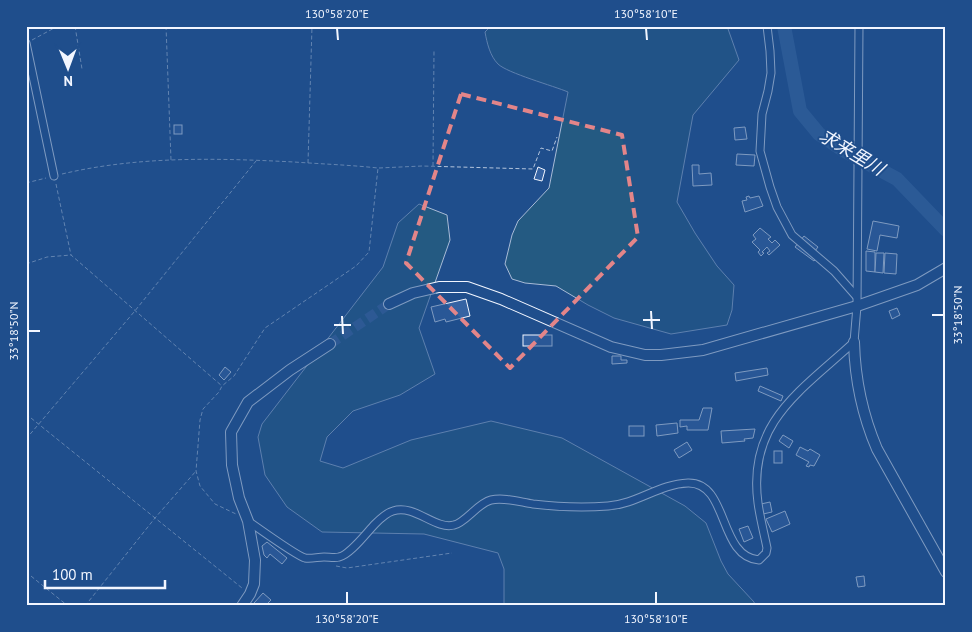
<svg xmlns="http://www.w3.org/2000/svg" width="972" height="632" viewBox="0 0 972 632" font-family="'PT Sans','Noto Sans JP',sans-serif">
<rect width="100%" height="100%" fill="#1f4e8c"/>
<g fill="#245a82" stroke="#a8bbd7">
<path d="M491,26H605V28L609,26H727L739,60L693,115L677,202L695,233L717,266L734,285L732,310L727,325L671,334L614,318L588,305L556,286L525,283L512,279L505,264L512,235L518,221L549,188L568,92C554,86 507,73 498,64C490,56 487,43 485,32Z"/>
<polygon points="419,204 447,215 450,240 419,328 435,374 400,395 353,411 327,437 320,461 343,468 411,440 491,421 562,438 685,506 706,523 721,561 728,574 754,602 755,606 501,606 504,605 504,569 498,553 424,534 322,532 287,507 265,475 258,437 262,424 383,267 398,223"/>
</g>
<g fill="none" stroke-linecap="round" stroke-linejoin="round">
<polyline stroke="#3b69a3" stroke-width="14" points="784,26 800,111 819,134 843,150 897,179 946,230"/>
</g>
<g fill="#3563a3" stroke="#f2f6ff">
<rect x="174" y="125" width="8" height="9"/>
<polygon points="745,127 747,139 735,140 734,128"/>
<polygon points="737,154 755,155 754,166 736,165"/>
<polygon points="692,165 699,165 699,174 711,173 712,185 693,186"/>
<polygon points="538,167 545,170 542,181 534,179"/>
<polygon points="749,196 750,198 759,196 763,206 745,212 742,201 747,200 746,197"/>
<polygon points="873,221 899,226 897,238 880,235 877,251 867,249"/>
<polygon points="760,228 771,237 768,239 772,243 775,240 780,245 769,255 767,253 770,251 767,247 762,252 764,253 761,256 758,252 760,250 752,242 756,239 753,235"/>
<polygon points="804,236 818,247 815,251 819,255 814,261 795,247"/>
<polygon points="866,251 875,252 875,272 866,271"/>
<polygon points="876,253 884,253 883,273 875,272"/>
<polygon points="885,253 897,254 896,274 884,273"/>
<polygon points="466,299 470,316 446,322 445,319 435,322 431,307"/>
<polygon points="897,308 900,315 892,319 889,311"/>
<rect x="523" y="335" width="29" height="11"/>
<polygon points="612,356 621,356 621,360 627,360 627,363 612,364"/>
<polygon points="225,367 231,372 224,380 219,375"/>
<polygon points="767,368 768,375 736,381 735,373"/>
<polygon points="760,386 783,396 781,401 758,391"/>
<polygon points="703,408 712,408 708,430 687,430 687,426 680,427 680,420 699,420"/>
<polygon points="677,423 678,433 657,436 656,425"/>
<rect x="629" y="426" width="15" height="10"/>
<polygon points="755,429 753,438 744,439 745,441 722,443 721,431"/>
<polygon points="783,435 793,441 789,448 779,441"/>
<polygon points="687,442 692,450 679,458 674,450"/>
<polygon points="800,447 808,451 810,449 820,455 814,466 810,465 809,467 806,466 809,462 796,455"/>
<rect x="774" y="451" width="8" height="12"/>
<polygon points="770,502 772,512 763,514 761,504"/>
<polygon points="785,511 790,524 772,532 766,519"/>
<polygon points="748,526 753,538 744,542 739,529"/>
<polygon points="267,542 287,558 282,564 270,554 267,558 264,555 262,546"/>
<polygon points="864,576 865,586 858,587 856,577"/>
<polygon points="263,593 271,600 265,606 255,606 257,604 254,603"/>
</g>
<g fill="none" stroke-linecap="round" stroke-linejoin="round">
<polyline stroke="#3f679d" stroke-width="10" stroke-dasharray="10 5" stroke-linecap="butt" points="330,344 389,304"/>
<defs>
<g id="street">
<polyline points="767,26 770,51 771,73 768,91 762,114 760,151 770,187 777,207 792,235 834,271 856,296"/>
<polyline points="26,43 54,176"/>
<path d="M248,521C258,528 297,556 305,558C311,559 318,557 324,557C329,557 335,558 339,557C350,555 367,532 375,524C380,519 386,513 393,511C415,504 435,530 454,525C465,523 478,503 491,500C504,497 520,502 533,504C558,507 583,508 608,506C637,504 659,484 688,483C729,482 718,557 759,560L766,553L767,548C764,533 760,518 758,503C747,422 801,391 854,342L857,306L859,26"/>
</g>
<g id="secondary">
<polyline points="389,304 413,293 439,287 467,287 501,299 611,347 645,355 661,355 703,350 857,306 917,285 946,268"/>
<path d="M854,342C855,380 862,414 877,449L946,572"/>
<polyline points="242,606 250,594 254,584 255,560 248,521 239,498 232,465 231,432 248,402 290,370 330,344"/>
</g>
</defs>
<use href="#street" stroke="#f2f6ff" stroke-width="9"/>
<use href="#secondary" stroke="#f2f6ff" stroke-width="12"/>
<g stroke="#b3c4dc" stroke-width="1" stroke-dasharray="4 2.5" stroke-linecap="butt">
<polyline points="75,26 82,69"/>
<polyline points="166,26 171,160"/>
<polyline points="32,40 58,26"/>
<polyline points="308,163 312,26"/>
<polyline points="433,166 434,51"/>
<polyline points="379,168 422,166 533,169 541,148 552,151 557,137"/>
<path d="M62,174C138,156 217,158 294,162C322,164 350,165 378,168L369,252L356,266L265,328L234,376L222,386L219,392L203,409L200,420L196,471L200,486L215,504L236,514"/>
<polyline points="26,183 46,178"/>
<polyline points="56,184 71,255 222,386"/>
<polyline points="26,264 47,257 71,255"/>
<polyline points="26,414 242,588"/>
<polyline points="26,439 134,312 256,161"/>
<polyline points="336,566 347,568 452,553"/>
<polyline points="26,572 68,606"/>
<polyline points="85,606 155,518 196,471"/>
</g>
<use href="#street" stroke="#1f4e8c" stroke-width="7"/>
<use href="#secondary" stroke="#1f4e8c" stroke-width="10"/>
</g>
<path d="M0 0H972V632H0ZM461,94L622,135L638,237L510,368L406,263Z" fill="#1f4e8c" fill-opacity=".55" fill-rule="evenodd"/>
<path fill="none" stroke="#e38589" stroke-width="4" stroke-dasharray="10 6" stroke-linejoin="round" d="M461,94L622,135L638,237L510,368L406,263Z"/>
<path fill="none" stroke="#f2f6ff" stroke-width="2" d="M337,28L338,40M646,28L647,40M651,311L652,329M932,315H944M342,316L343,334M643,320H660M334,325H351M28,331H40M347,592V604M656,592V604"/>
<g text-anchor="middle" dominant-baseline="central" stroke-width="4" stroke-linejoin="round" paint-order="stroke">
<g font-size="18" font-style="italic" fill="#f2f6ff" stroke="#1f4e8c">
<text transform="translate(852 152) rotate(31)">求来里川</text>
</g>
</g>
<rect width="972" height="632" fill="none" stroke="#1f4e8c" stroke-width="55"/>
<g transform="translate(68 68) rotate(179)" stroke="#1f4e8c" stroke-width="4" paint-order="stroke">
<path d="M0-4L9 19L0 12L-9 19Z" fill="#f2f6ff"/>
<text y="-8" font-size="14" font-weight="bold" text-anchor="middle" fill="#f2f6ff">N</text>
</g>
<path d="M45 580v8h120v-8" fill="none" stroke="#f2f6ff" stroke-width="2.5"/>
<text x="52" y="580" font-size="15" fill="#f2f6ff" stroke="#1f4e8c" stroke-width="4" paint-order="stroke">100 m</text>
<rect x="28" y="28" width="916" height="576" fill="none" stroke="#f2f6ff" stroke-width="2"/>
<g font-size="12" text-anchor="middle" fill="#f2f6ff">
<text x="337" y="18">130°58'20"E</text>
<text x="646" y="18">130°58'10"E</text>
<text transform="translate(958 315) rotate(-90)" y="4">33°18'50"N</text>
<text transform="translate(14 331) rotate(-90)" y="4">33°18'50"N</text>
<text x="347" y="623">130°58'20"E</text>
<text x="656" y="623">130°58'10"E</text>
</g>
</svg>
